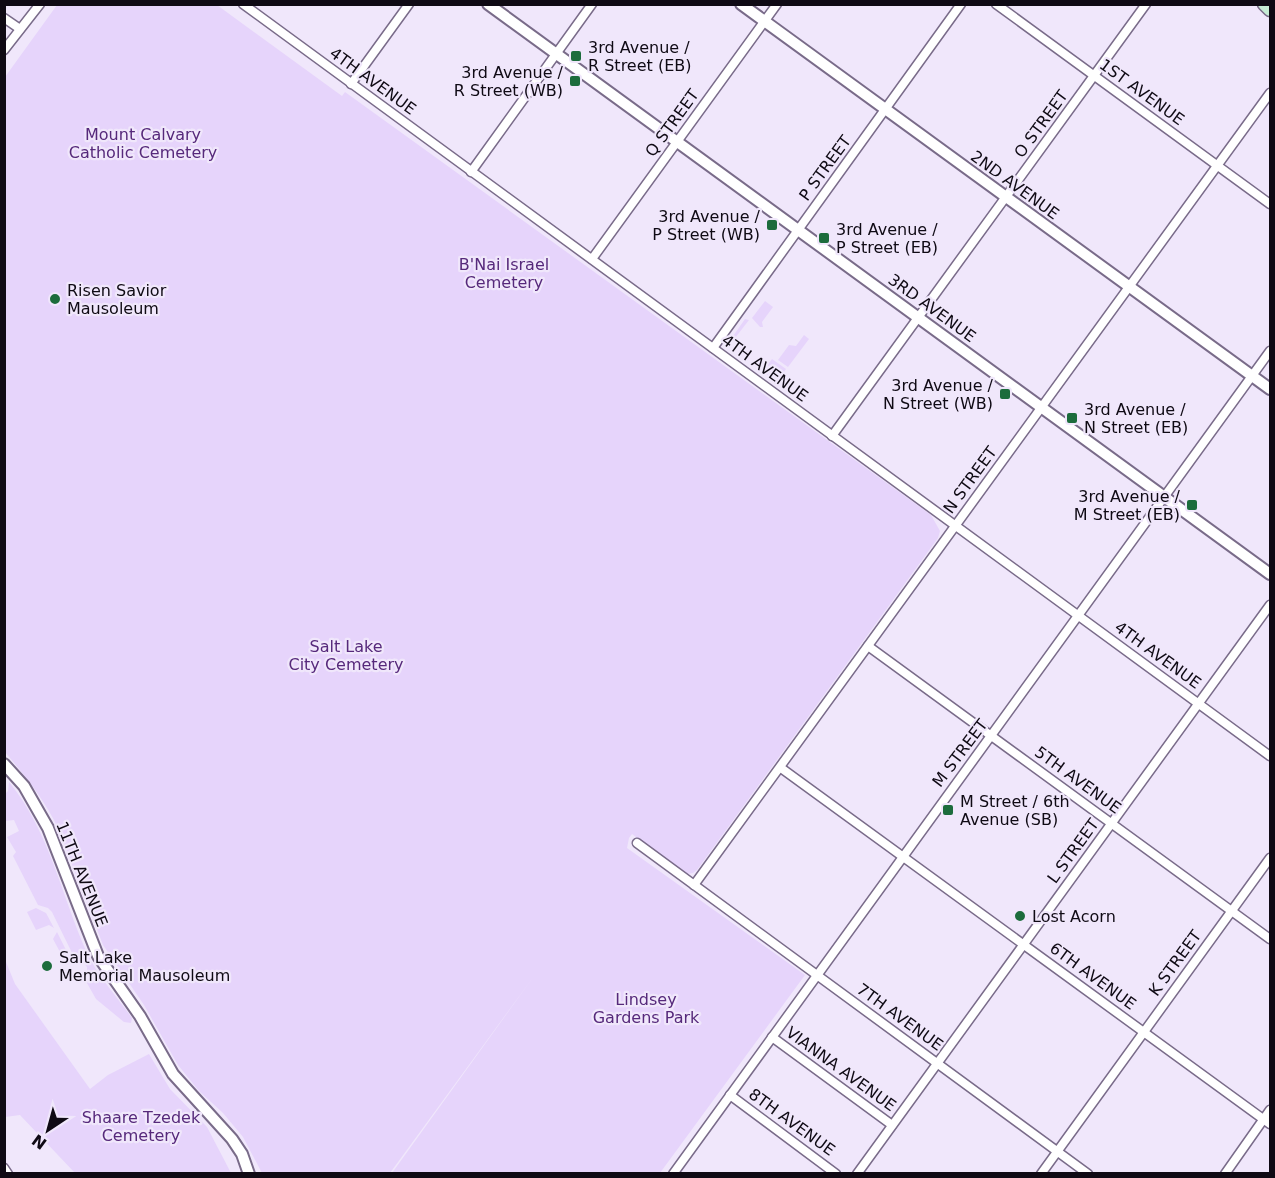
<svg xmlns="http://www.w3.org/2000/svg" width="1275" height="1178" viewBox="0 0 1275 1178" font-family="'DejaVu Sans',sans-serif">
<rect width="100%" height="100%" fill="#f0e7fb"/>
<g fill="#e6d4fb">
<path d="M57,5H217L342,96L345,92L931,515L940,531L938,538L697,870L693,873L687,874L632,834L629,838L627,848L805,975L660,1173H392L534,976L390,1173H262L243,1137L223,1113L199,1091L178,1065L144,1005L103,945L58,828C44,799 25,776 5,752V77Z"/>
<polygon points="765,301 773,307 762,322 763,327 760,327 752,318"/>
<polygon points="745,319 749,320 728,347 723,342 726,339 731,339"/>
<polygon points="804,335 809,339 788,367 778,360 789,345 796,346"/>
<polygon points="772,359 786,369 777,382 762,372"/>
<path d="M9,782C50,832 61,895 87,953C98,976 117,997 132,1018L131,1023L124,1022L96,999L83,976L87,972V967L81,960L75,959L52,912L48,908L38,905L13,856L16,852L7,837L19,831L14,820L5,821V794L8,791Z"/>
<polygon points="36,908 46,913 54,928 49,925 36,930 27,912"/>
<polygon points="57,932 72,962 67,965 53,939"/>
<polygon points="4,957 15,984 90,1089 108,1075 149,1054 170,1089 207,1127 231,1173 75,1173 20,1115 5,1117"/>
</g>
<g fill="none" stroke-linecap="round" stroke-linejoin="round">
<defs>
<g id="minor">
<polyline points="243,4 1270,756"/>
<polyline points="996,4 1270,204"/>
<polyline points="4,18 20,29"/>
<polyline points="4,50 40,4"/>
<polyline points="351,84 409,4"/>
<polyline points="471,172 592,4"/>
<polyline points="592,259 777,4"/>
<polyline points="713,348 961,4"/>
<polyline points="832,436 1146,4"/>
<polyline points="868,646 1270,939"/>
<polyline points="781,768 1270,1124"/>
<polyline points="637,843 1088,1174"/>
<polyline points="694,885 1270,93"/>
<polyline points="772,1037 892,1125"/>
<polyline points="730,1095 836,1174"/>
<polyline points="4,1168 8,1174"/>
<polyline points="673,1174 1270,351"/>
<polyline points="857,1174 1270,605"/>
<polyline points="1041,1174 1270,858"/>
<polyline points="1225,1174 1270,1110"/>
</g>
<g id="tertiary">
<polyline points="488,4 1270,574"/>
<polyline points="741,4 1270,389"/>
<polyline points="4,764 24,786 48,828 98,956 140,1016 173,1074 232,1139 242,1154 249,1174"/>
</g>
<polyline id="secondary" points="1264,4 1270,10"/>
</defs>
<use href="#minor" stroke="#796b89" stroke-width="11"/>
<use href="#tertiary" stroke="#796b89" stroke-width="14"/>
<use href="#secondary" stroke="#796b89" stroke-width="15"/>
<use href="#minor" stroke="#fff" stroke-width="8"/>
<use href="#tertiary" stroke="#fff" stroke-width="10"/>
<use href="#secondary" stroke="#c6ecd5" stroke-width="12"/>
</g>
<g fill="#1c6c3c" stroke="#f0e7fb" stroke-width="2">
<rect x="570" y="50" width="12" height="12" rx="3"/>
<rect x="569" y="75" width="12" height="12" rx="3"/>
<rect x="766" y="219" width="12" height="12" rx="3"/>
<rect x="818" y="232" width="12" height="12" rx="3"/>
<circle cx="55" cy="299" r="6"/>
<rect x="999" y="388" width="12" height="12" rx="3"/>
<rect x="1066" y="412" width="12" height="12" rx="3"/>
<rect x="1186" y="499" width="12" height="12" rx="3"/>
<rect x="942" y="804" width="12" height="12" rx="3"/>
<circle cx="1020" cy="916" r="6"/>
<circle cx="47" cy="966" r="6"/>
</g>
<g text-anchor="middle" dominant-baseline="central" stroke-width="4.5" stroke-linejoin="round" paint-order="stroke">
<g font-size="16" fill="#0f0a14" stroke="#f0e7fb" text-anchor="start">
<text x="588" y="47">3rd Avenue /<tspan x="588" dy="18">R Street (EB)</tspan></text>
<text x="563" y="72" text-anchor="end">3rd Avenue /<tspan x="563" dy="18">R Street (WB)</tspan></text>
<text x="760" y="216" text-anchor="end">3rd Avenue /<tspan x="760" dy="18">P Street (WB)</tspan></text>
<text x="836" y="229">3rd Avenue /<tspan x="836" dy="18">P Street (EB)</tspan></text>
<text x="67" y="290">Risen Savior<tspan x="67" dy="18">Mausoleum</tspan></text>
<text x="993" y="385" text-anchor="end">3rd Avenue /<tspan x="993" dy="18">N Street (WB)</tspan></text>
<text x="1084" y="409">3rd Avenue /<tspan x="1084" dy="18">N Street (EB)</tspan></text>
<text x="1180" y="496" text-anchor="end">3rd Avenue /<tspan x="1180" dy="18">M Street (EB)</tspan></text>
<text x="960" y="801">M Street / 6th<tspan x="960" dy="18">Avenue (SB)</tspan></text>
<text x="1032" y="916">Lost Acorn</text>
<text x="59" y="957">Salt Lake<tspan x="59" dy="18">Memorial Mausoleum</tspan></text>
</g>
<g font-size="16" fill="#0f0a14" stroke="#f0e7fb">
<text transform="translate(373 81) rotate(36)">4TH AVENUE</text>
<text transform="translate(1142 92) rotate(36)">1ST AVENUE</text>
<text transform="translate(672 123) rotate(-54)">Q STREET</text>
<text transform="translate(1041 124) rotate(-54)">O STREET</text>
<text transform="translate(825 168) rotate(-54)">P STREET</text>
<text transform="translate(1015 185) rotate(36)">2ND AVENUE</text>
<text transform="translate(932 308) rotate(36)">3RD AVENUE</text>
<text transform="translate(765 368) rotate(36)">4TH AVENUE</text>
<text transform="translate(970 480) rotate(-54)">N STREET</text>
<text transform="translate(1158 655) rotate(36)">4TH AVENUE</text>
<text transform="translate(960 753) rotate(-53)">M STREET</text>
<text transform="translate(1078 780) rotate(36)">5TH AVENUE</text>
<text transform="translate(1073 851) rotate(-54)">L STREET</text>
<text transform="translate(82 874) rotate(68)">11TH AVENUE</text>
<text transform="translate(1175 963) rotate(-54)">K STREET</text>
<text transform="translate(1093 976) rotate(36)">6TH AVENUE</text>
<text transform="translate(900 1017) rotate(36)">7TH AVENUE</text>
<text transform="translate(841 1069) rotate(36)">VIANNA AVENUE</text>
<text transform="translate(792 1122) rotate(36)">8TH AVENUE</text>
</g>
<g font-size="16" fill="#56297b" stroke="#f0e7fb">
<text x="143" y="134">Mount Calvary<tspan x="143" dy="18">Catholic Cemetery</tspan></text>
<text x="504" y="264">B'Nai Israel<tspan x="504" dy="18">Cemetery</tspan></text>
<text x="346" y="646">Salt Lake<tspan x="346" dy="18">City Cemetery</tspan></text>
<text x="646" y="999">Lindsey<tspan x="646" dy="18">Gardens Park</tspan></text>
<text x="141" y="1117">Shaare Tzedek<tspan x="141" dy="18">Cemetery</tspan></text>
</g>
</g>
<rect width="1275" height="1178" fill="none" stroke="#0f0a14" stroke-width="12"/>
<g transform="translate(48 1130) rotate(216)" stroke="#f0e7fb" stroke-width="4.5" paint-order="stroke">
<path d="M0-4.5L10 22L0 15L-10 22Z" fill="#0f0a14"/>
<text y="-9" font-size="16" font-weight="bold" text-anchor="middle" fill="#0f0a14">N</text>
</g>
</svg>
